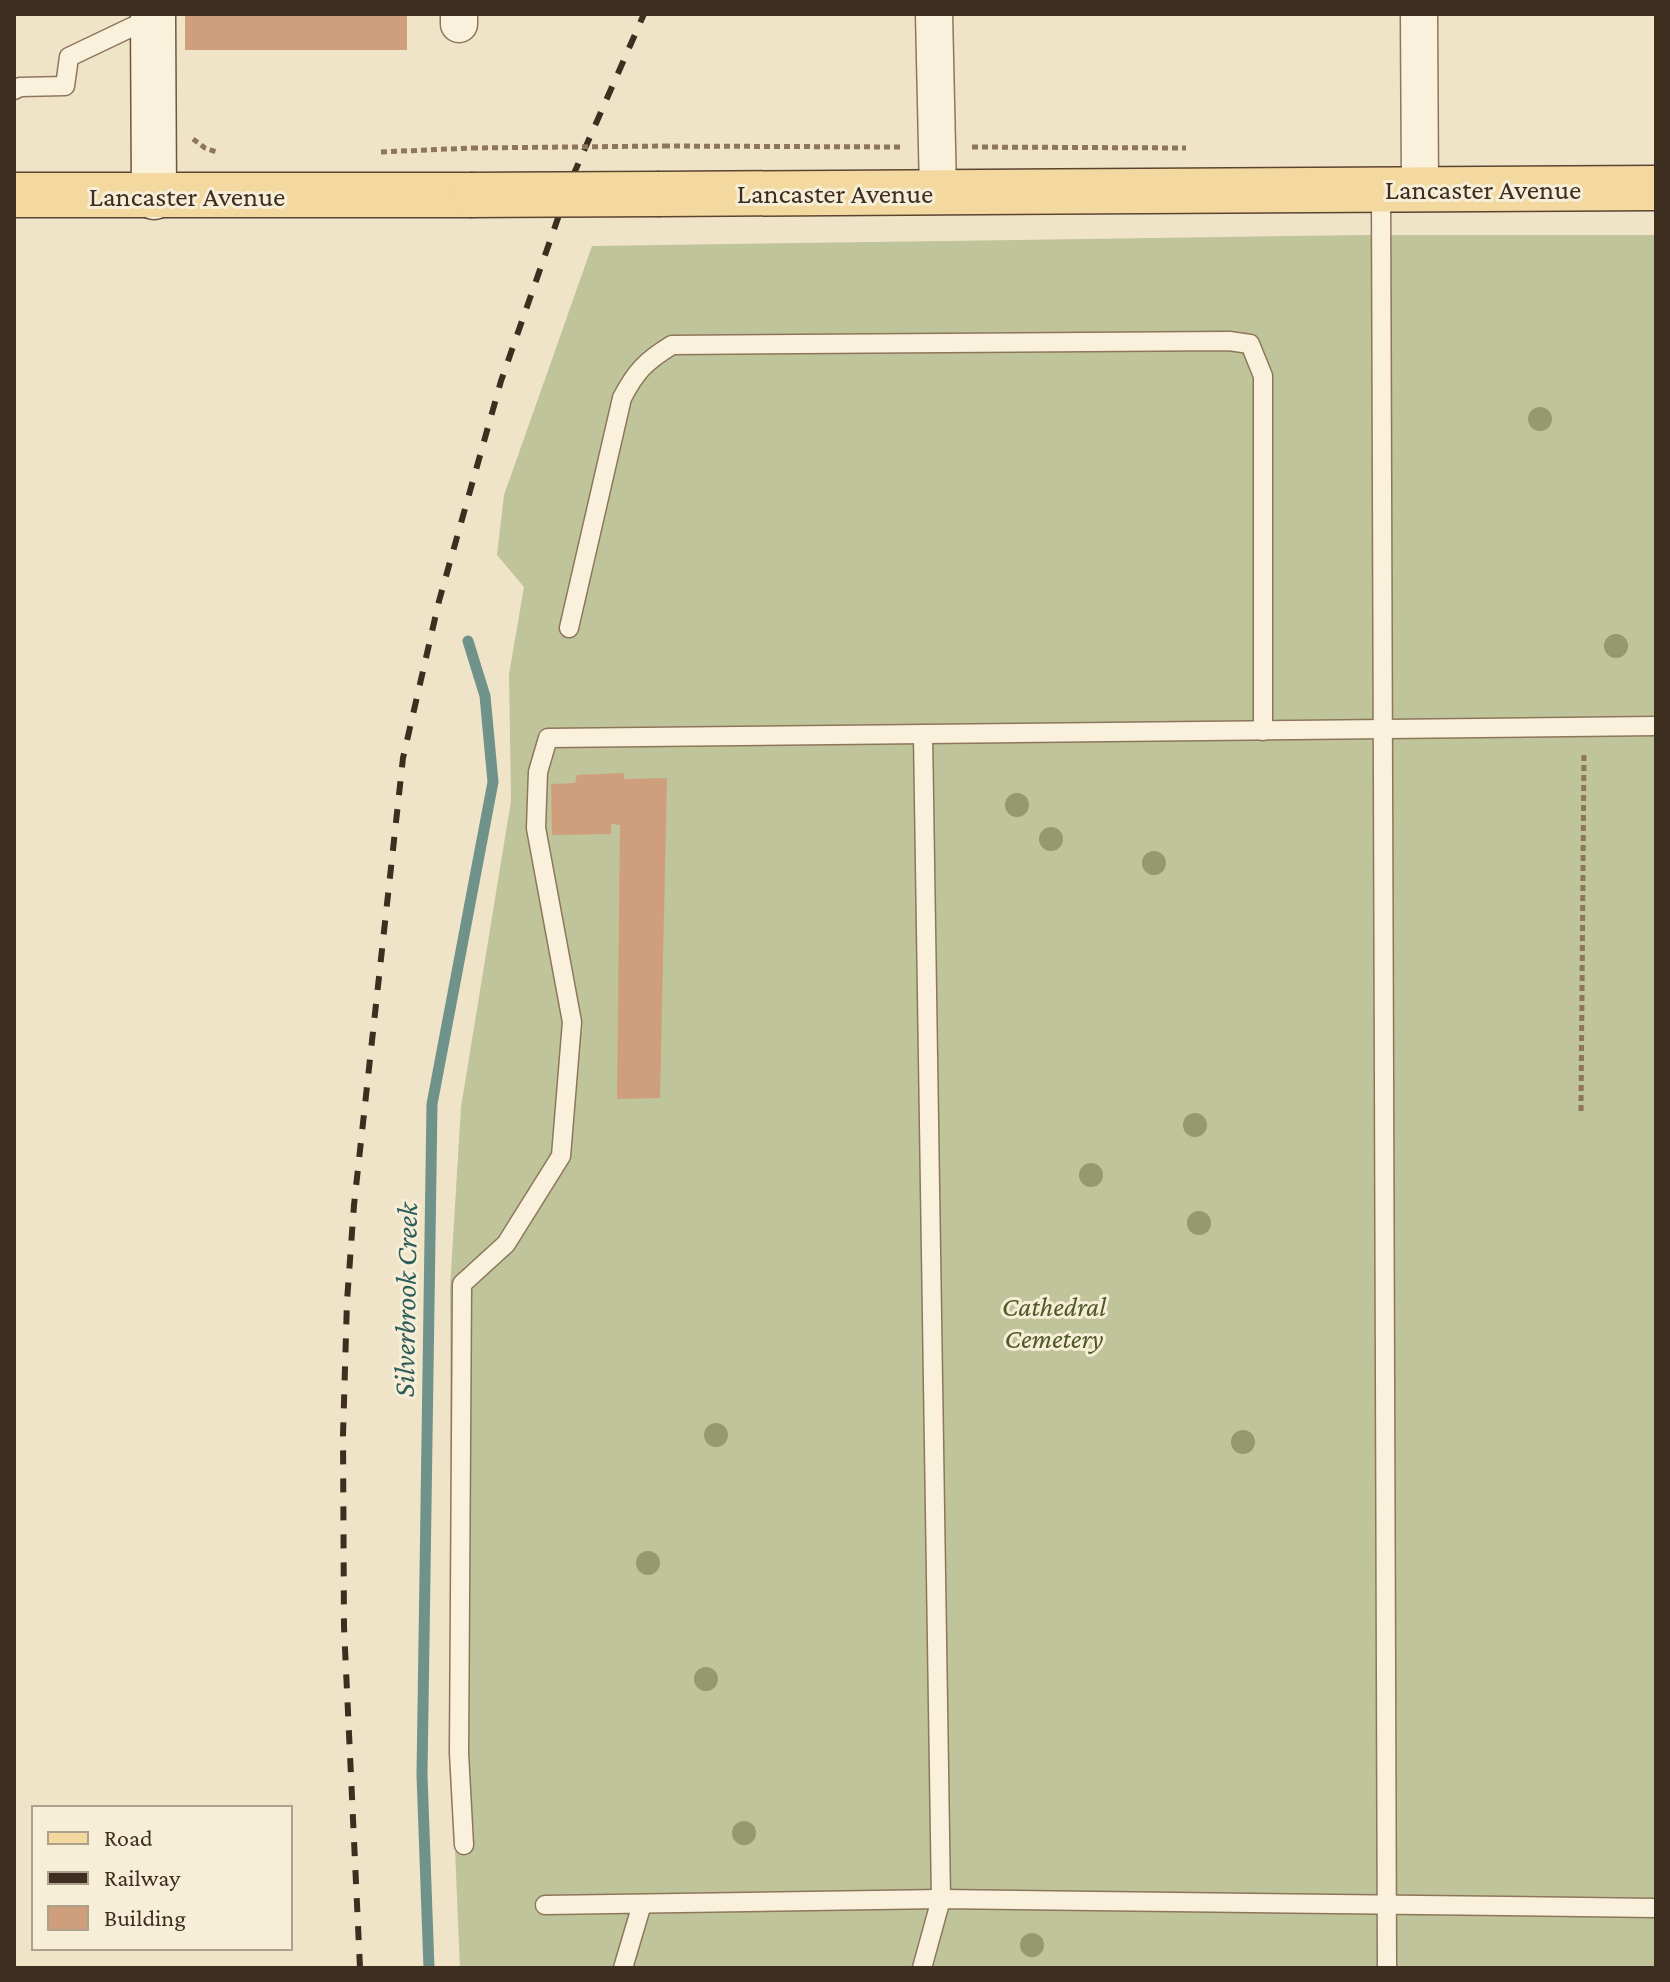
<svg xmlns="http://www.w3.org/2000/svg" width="1670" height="1982" viewBox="0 0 1670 1982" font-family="'Crimson Pro',serif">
<rect width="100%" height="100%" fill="#f0e4c8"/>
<polygon fill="#bfc49a" points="1365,235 1656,235 1656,1968 460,1968 452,1778 450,1288 461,1107 511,801 509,674 524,587 497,555 504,495 592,246"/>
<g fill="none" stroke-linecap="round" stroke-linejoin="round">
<polyline stroke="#6f938a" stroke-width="11" points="429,1968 422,1775 432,1104 493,782 485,696 468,641"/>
</g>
<g fill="#cf9f7d">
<rect x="185" y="14" width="222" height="36"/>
<polygon points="624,773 624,779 667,778 660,1098 617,1099 620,825 611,824 611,834 552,835 551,784 575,783 577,775"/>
</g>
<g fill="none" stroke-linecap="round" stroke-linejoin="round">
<defs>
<g id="lane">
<polyline points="14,90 20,87 65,86 69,57 153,17"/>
<polyline points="1381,189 1387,1968"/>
<path d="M569,628L622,398C636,371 646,361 672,345L1229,341L1250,344L1263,376V731"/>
<polyline points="464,1845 459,1753 462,1284 506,1244 561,1156 572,1022 536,828 538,772 548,738 1656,726"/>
<polyline points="545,1905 941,1899 1656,1908"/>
<polyline points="623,1968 642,1904"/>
<polyline points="922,1968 941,1899 923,734"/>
</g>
<g id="street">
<polyline points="459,14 459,24"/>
<polyline points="934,14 938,192"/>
<polyline points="1419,14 1420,189"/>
</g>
<polyline id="secondary" points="153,14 154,197"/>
<g id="primary">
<polyline points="660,194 1656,188"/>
<polyline points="14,195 470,195"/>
</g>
</defs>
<use href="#lane" stroke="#8d765c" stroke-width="21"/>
<use href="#street" stroke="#8d765c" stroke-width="39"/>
<use href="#secondary" stroke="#6f573f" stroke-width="47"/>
<use href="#primary" stroke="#5b4430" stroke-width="47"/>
<g stroke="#8d765c" stroke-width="5" stroke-dasharray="6 4" stroke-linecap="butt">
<polyline points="193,139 205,148 219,153"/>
<polyline points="664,146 902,147"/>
<polyline points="972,147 1186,148"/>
<polyline points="381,152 472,148"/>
<polyline points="1581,1111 1584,752"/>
</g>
<use href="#lane" stroke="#faf1dc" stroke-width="18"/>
<use href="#street" stroke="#faf1dc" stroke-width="36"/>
<use href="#secondary" stroke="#faf1dc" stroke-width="44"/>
<use href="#primary" stroke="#f3d9a0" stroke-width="44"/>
<polyline stroke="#3d2e20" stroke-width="6" stroke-dasharray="14 14" stroke-linecap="butt" points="360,1968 344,1627 343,1435 347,1301 354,1205 403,758 439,601 501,381 572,178 644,14"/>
<defs>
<polyline id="primary-bridge" points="470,195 660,194"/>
</defs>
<use href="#primary-bridge" stroke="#5b4430" stroke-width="47" stroke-linecap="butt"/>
<polyline stroke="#8d765c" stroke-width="5" stroke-dasharray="6 4" stroke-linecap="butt" points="472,148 664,146"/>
<use href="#primary-bridge" stroke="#f3d9a0" stroke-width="44"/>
</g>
<g fill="#96986f">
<circle cx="1540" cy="419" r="12"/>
<circle cx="1616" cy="646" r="12"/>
<circle cx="1017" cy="805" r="12"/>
<circle cx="1051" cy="839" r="12"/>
<circle cx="1154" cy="863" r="12"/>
<circle cx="1195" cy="1125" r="12"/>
<circle cx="1091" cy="1175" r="12"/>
<circle cx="1199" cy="1223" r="12"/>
<circle cx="716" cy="1435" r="12"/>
<circle cx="1243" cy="1442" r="12"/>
<circle cx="648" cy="1563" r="12"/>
<circle cx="706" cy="1679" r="12"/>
<circle cx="744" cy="1833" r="12"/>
<circle cx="1032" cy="1945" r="12"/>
</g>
<g text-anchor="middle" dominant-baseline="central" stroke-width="6" stroke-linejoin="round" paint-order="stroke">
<g font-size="28" fill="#3d2e20" stroke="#f7eed8">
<text x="1483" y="189">Lancaster Avenue</text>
<text x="835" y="193">Lancaster Avenue</text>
<text x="187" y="196">Lancaster Avenue</text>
</g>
<g font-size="28" font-style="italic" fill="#4d5a26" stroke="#f7eed8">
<text x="1054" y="1306">Cathedral<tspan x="1054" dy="32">Cemetery</tspan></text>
</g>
<g font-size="30" font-style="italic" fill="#2f5d5a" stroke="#f7eed8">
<text transform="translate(405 1300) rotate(-89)">Silverbrook Creek</text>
</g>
</g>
<rect width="1670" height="1982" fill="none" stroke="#3d2e20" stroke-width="32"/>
<rect x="32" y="1806" width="260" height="144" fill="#f7eed8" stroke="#ada18e" stroke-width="2"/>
<rect x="48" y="1832" width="40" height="12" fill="#f3d9a0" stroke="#ada18e" stroke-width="2"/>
<text x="104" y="1846" font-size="24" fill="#3d2e20">Road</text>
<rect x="48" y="1872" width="40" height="12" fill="#3d2e20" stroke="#ada18e" stroke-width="2"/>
<text x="104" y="1886" font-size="24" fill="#3d2e20">Railway</text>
<rect x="48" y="1906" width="40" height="24" fill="#cf9f7d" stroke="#ada18e" stroke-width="2"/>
<text x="104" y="1926" font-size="24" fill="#3d2e20">Building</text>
</svg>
